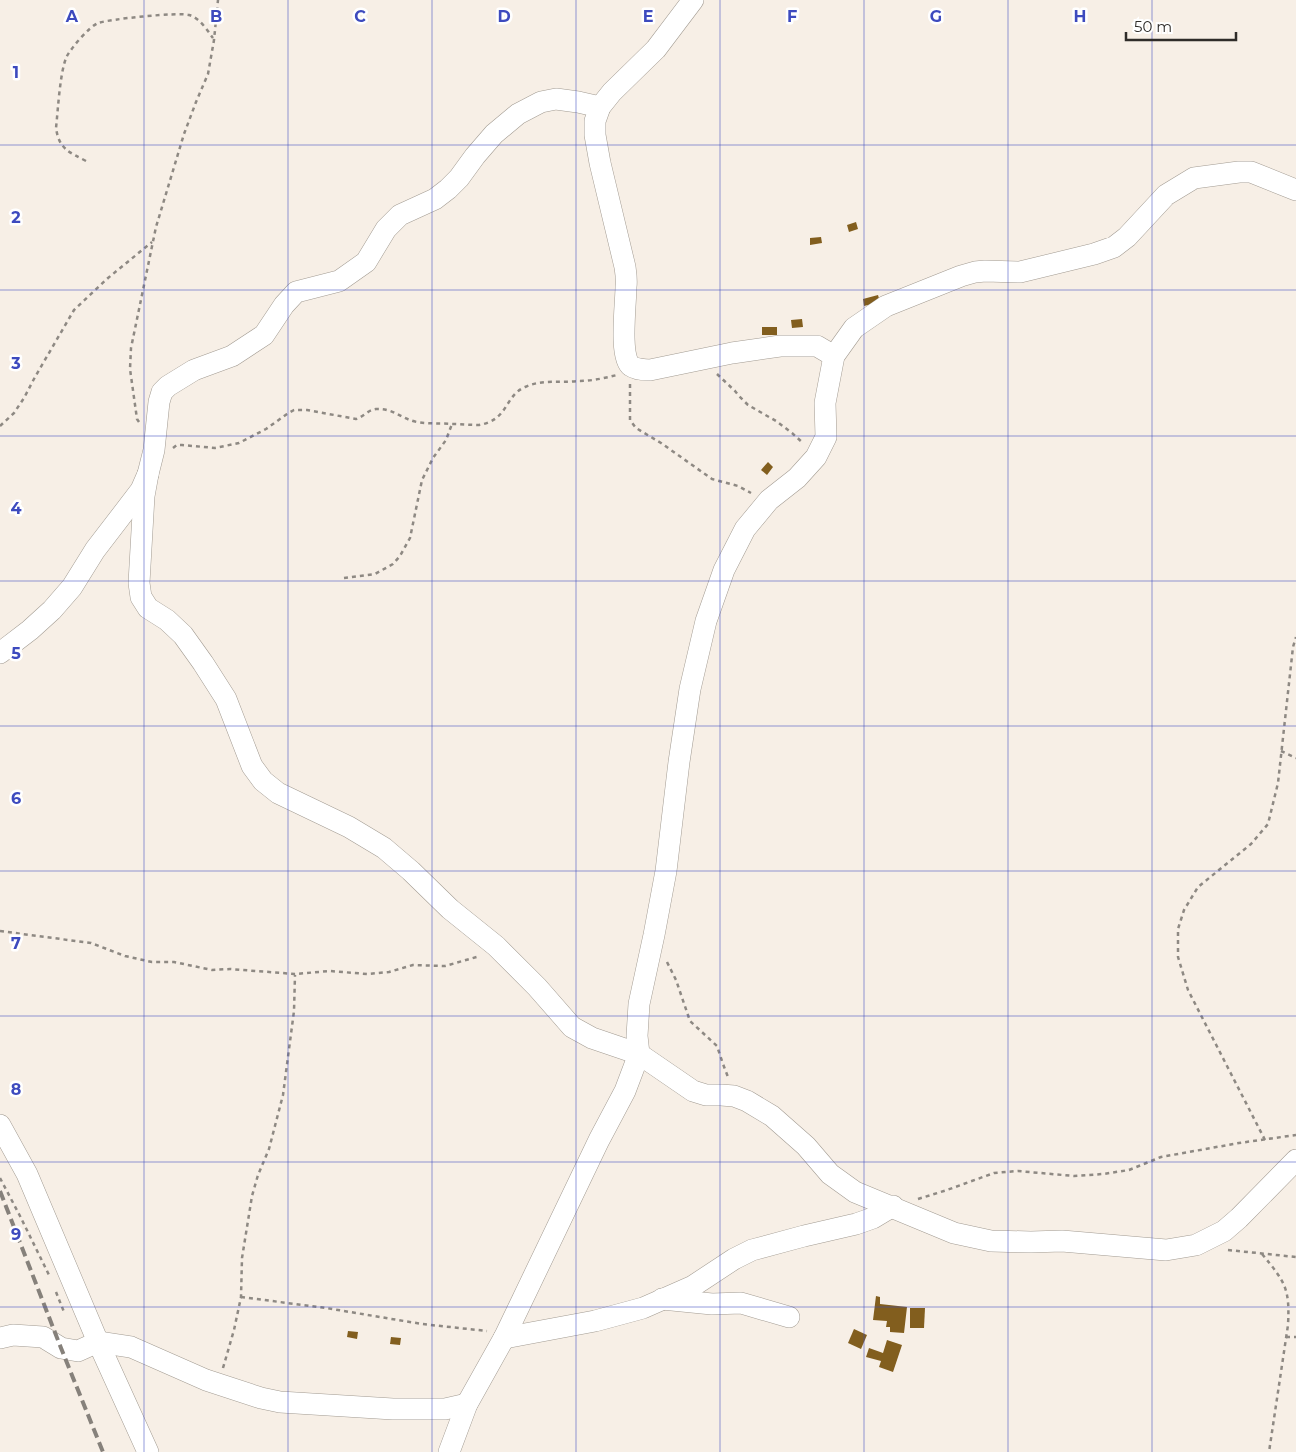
<svg xmlns="http://www.w3.org/2000/svg" width="1296" height="1452" viewBox="0 0 1296 1452" font-family="Montserrat,sans-serif">
<rect width="100%" height="100%" fill="#f7efe6"/>
<g fill="#825e1e">
<polygon points="856,222 858,229 849,232 847,225"/>
<polygon points="821,237 822,243 810,245 810,238"/>
<polygon points="878,295 880,302 864,306 863,299"/>
<polygon points="802,319 803,327 792,328 791,320"/>
<rect x="762" y="327" width="15" height="8"/>
<polygon points="768,462 773,467 767,475 761,470"/>
<polygon points="876,1296 880,1297 880,1304 907,1307 904,1333 890,1332 890,1327 886,1327 887,1321 873,1320"/>
<polygon points="910,1308 925,1308 924,1328 910,1328"/>
<polygon points="854,1329 867,1335 861,1349 848,1343"/>
<polygon points="348,1331 358,1332 357,1339 347,1337"/>
<polygon points="391,1337 401,1338 400,1345 390,1344"/>
<polygon points="887,1340 902,1345 893,1372 879,1367 881,1361 866,1357 869,1348 883,1353"/>
</g>
<g fill="none" stroke-linecap="round" stroke-linejoin="round">
<defs>
<g id="minor">
<path d="M693,0L656,49L612,92L600,107L595,121V135L600,163L625,267C626,274 627,280 626,287C626,302 619,358 631,366C635,369 645,370 650,370L732,353L780,346H817L834,356"/>
<polyline points="148,474 144,496 139,583 141,597 148,608 167,620 183,635 203,663 226,699 252,766 263,781 278,793 349,827 384,848 411,871 450,909 496,946 537,987 572,1027 592,1038 639,1054 693,1091 706,1095 721,1095 734,1096 747,1101 772,1116 806,1146 830,1174 855,1192 954,1233 991,1241 1031,1242 1062,1241 1166,1250 1196,1245 1224,1231 1239,1218 1296,1160"/>
<polyline points="0,653 30,630 52,610 72,587 95,550 141,490 148,474 154,450 159,402 162,392 168,386 194,370 232,356 264,335 284,305 296,292 339,281 366,262 386,229 400,215 435,199 448,189 459,178 475,156 494,134 518,114 541,102 556,99 578,102 600,107"/>
<polyline points="0,1125 27,1174 98,1342 148,1452"/>
<polyline points="662,1299 712,1304 741,1303 789,1317"/>
<polyline points="0,1338 13,1335 43,1337 61,1348 78,1351 98,1342 131,1347 206,1380 261,1398 280,1402 393,1409 445,1409 467,1404"/>
<polyline points="504,1338 595,1321 643,1308 693,1286 734,1259 752,1250 804,1236 856,1224 873,1218 893,1206"/>
<polyline points="449,1452 467,1404 504,1338 599,1140 625,1091 639,1054 637,1036 639,1004 654,935 666,871 679,762 690,689 706,621 724,570 745,529 769,500 797,478 816,457 826,437 825,403 834,356 854,328 886,306 961,276 975,272 985,271 1020,272 1094,254 1114,247 1127,237 1166,195 1194,178 1239,172 1251,172 1296,190"/>
</g>
</defs>
<use href="#minor" stroke="#a29b92" stroke-width="22"/>
<g stroke="#8e8983" stroke-width="2.5" stroke-dasharray="4 4" stroke-linecap="butt">
<path d="M86,161C69,152 59,149 56,128C58,110 60,70 67,56C72,47 89,27 98,23C110,19 178,12 189,15C200,18 207,30 213,38"/>
<polyline points="717,374 735,391 739,396 748,405 776,421 792,433 803,443"/>
<polyline points="630,384 630,420 636,428 661,443 712,479 738,486 751,493"/>
<polyline points="139,422 137,419 130,369 131,348 156,227 184,134 196,102 208,74 214,40 218,0"/>
<polyline points="0,426 14,413 24,398 35,377 74,310 108,278 152,242"/>
<path d="M173,448L177,445H182L215,448L239,443L266,429L287,414L294,410H307L356,419C363,417 368,410 376,409C394,408 401,419 417,422C428,424 440,423 452,424C461,424 470,425 479,425C509,420 504,396 525,387C542,379 561,383 579,381C592,381 605,378 617,375"/>
<polyline points="344,578 375,574 393,564 400,556 410,538 422,480 433,458 446,440 452,424"/>
<polyline points="1281,751 1296,758"/>
<polyline points="0,931 91,943 125,956 152,962 174,962 212,970 230,969 295,974 330,971 367,974 389,972 413,965 445,966 480,956"/>
<polyline points="667,962 676,980 690,1021 717,1046 723,1064 728,1077"/>
<polyline points="1265,1140 1188,990 1178,957 1178,929 1184,910 1198,887 1251,844 1268,824 1278,783 1293,647 1296,637"/>
<polyline points="0,1178 20,1216 49,1275"/>
<polyline points="918,1199 947,1190 994,1173 1018,1171 1074,1176 1103,1174 1129,1170 1161,1157 1239,1143 1296,1135"/>
<polyline points="1228,1250 1296,1257"/>
<path d="M1262,1254C1285,1282 1290,1288 1288,1325L1269,1452"/>
<polyline points="56,1292 64,1312"/>
<polyline points="241,1297 326,1308 422,1324 487,1331"/>
<polyline points="1286,1337 1296,1337"/>
<polyline points="223,1368 234,1330 241,1297 242,1258 252,1196 258,1175 269,1149 283,1095 294,1011 295,975"/>
</g>
<use href="#minor" stroke="#fff" stroke-width="21"/>
<polyline stroke="#86817b" stroke-width="4" stroke-dasharray="10 5" stroke-linecap="butt" points="0,1191 61,1348 103,1452"/>
</g>
<path fill="none" stroke="#3d4abe" stroke-width="1" stroke-opacity="0.55" d="M144,0V1452M288,0V1452M432,0V1452M576,0V1452M720,0V1452M864,0V1452M1008,0V1452M1152,0V1452M0,145H1296M0,290H1296M0,436H1296M0,581H1296M0,726H1296M0,871H1296M0,1016H1296M0,1162H1296M0,1307H1296"/>
<g font-size="16" text-anchor="middle" font-weight="bold" fill="#3d4abe" stroke="#fff" stroke-width="5" stroke-linejoin="round" paint-order="stroke">
<text x="72" y="22">A</text>
<text x="216" y="22">B</text>
<text x="360" y="22">C</text>
<text x="504" y="22">D</text>
<text x="648" y="22">E</text>
<text x="792" y="22">F</text>
<text x="936" y="22">G</text>
<text x="1080" y="22">H</text>
<text x="16" y="78">1</text>
<text x="16" y="223">2</text>
<text x="16" y="369">3</text>
<text x="16" y="514">4</text>
<text x="16" y="659">5</text>
<text x="16" y="804">6</text>
<text x="16" y="949">7</text>
<text x="16" y="1095">8</text>
<text x="16" y="1240">9</text>
</g>
<path d="M1126 32v8h110v-8" fill="none" stroke="#2f2c29" stroke-width="2.5"/>
<text x="1134" y="32" font-size="15" fill="#2f2c29" stroke="#ffffff" stroke-width="4" paint-order="stroke">50 m</text>
</svg>
